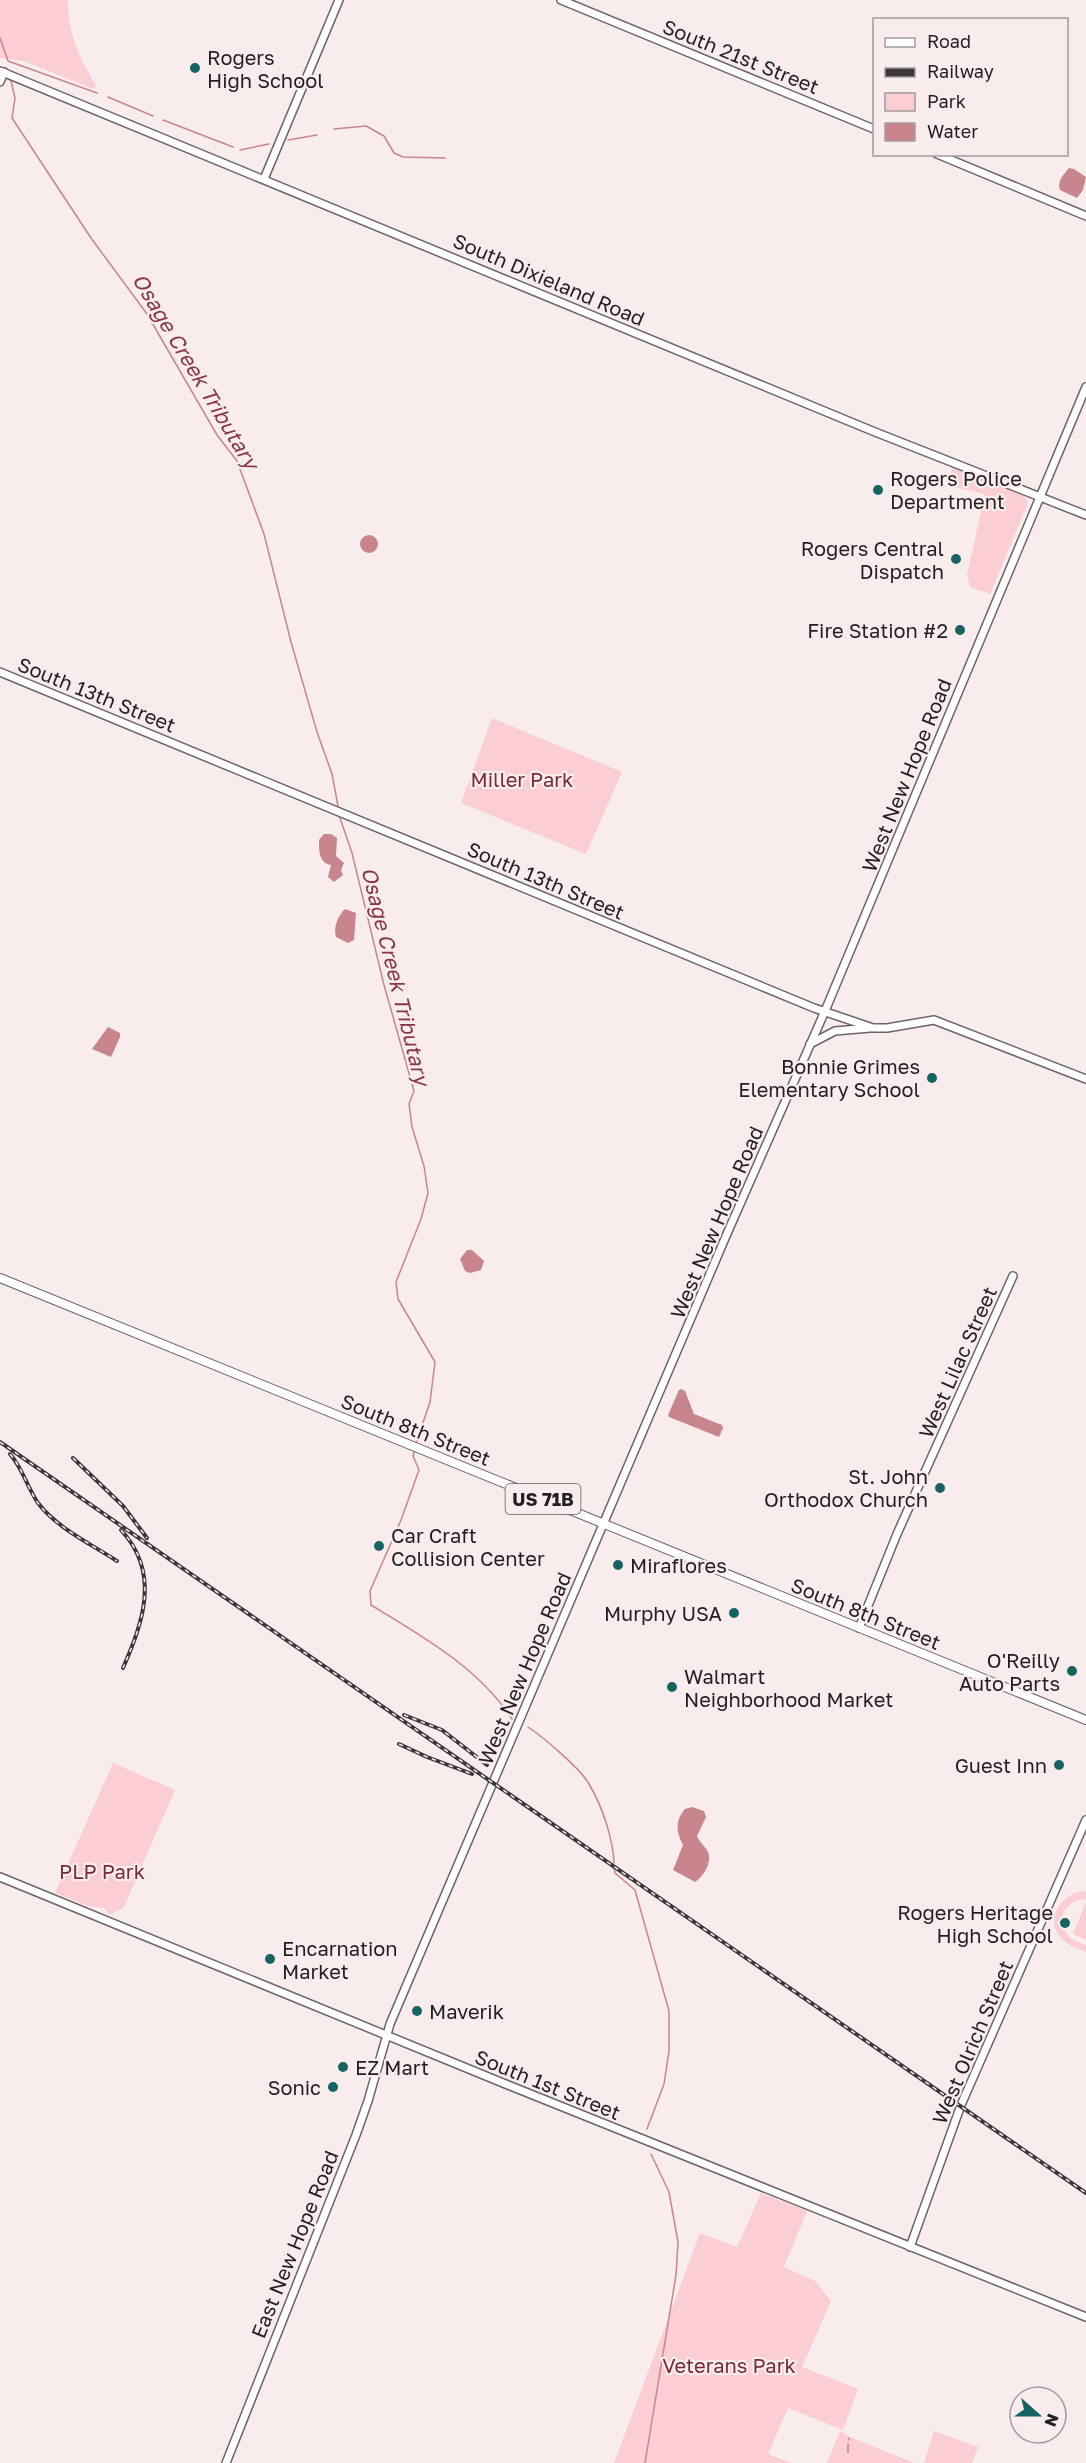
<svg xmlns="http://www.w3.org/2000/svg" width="1086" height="2463" viewBox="0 0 1086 2463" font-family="'Golos Text',sans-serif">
<rect width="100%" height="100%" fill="#f8eced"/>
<g fill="#faced2">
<path d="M0,0H68C68,35 79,56 96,86L93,89L24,61L0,58Z"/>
<polygon points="957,468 1024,496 1028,503 990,594 970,587 967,575 985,494 946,485 952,469"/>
<polygon points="492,718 622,772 586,854 461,803"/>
<polygon points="113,1763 175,1790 124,1907 110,1915 104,1908 88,1906 55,1893"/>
<path d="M1082,1891L1086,1892V1899C1067,1899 1052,1921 1069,1936C1073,1941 1080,1943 1086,1945V1952C1077,1948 1067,1945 1061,1938C1044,1918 1062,1895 1082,1891Z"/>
<polygon points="1086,1902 1086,1940 1073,1934"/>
<polygon points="761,2193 807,2211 784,2267 815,2281 831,2301 802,2367 858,2389 843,2430 788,2408 768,2454 791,2463 614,2463 700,2233 737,2247"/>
<polygon points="840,2431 848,2436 914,2463 827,2463"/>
<polygon points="934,2431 978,2447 972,2463 924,2463"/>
</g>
<g fill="#c8858d">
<path d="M1069,168L1074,169L1086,177L1083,190L1077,198L1060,190C1057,181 1063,175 1069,168Z"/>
<circle cx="369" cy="544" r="9"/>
<path d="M324,834H331L337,838L336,856L344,863L341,870L343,875L334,882L328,877L331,865C319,863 319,851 319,840Z"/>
<path d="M345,909L356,913L354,940L348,943L336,937C333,928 338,915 345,909Z"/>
<polygon points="108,1027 120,1033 120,1037 111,1057 92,1049"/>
<polygon points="467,1250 472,1250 484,1261 481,1270 470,1273 465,1271 460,1259"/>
<polygon points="681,1389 685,1391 694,1414 722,1425 723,1428 719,1437 669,1417 668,1415 679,1390"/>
<path d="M692,1807L704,1811L706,1817L697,1836C699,1842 705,1846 708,1852C712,1863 704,1876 695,1882L673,1870L683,1845C676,1831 675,1821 685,1809Z"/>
</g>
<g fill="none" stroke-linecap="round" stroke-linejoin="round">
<g stroke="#c8858d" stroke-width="1.5">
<polyline points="0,38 8,61 97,93"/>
<polyline points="11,81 15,98 12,118 91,238 147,314 217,435 237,461 264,534 291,642 317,732 332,774 338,806"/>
<polyline points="108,97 153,116"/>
<polyline points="163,120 233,147"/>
<polyline points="334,129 366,126 384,136 394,153 403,157 445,158"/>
<polyline points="288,140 317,135"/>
<polyline points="240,150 269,144"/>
<polyline points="340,818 352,853 384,985 414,1091 409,1104 412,1127 424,1166 428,1193 421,1219 396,1282 398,1299 435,1362 430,1402 416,1443"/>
<path d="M415,1449L413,1456L419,1470L401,1520L370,1591L371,1605C422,1636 479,1668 512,1719"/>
<path d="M528,1727C543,1737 581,1769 589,1784C602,1806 613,1838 614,1863"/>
<polyline points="614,1868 615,1873 635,1890 669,2011 669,2051 664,2084 647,2129"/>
<polyline points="849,2440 849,2438"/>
<polyline points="848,2453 848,2444"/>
<polyline points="645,2463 676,2275 678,2242 669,2192 651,2154"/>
</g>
<defs>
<g id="secondary">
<polyline points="561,0 874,129"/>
<polyline points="0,71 875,432 1086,515"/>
<polyline points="0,82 4,72"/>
<polyline points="937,154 1086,216"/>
<polyline points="264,179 339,0"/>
<polyline points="0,672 814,1008 873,1028 887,1028 934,1020 1086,1079"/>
<polyline points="810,1044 835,1031 870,1028"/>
<polyline points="859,1628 897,1534 1013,1276"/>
<polyline points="0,1877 508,2085 1086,2317"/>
<polyline points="910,2247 961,2105 1086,1820"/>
<polyline points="226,2463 356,2135 368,2101 390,2024 726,1236 825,1011 1086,387"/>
</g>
<polyline id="primary" points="0,1278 1086,1720"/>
</defs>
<use href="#secondary" stroke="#6e6465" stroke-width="10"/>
<use href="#primary" stroke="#6e6465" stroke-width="10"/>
<use href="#secondary" stroke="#fff" stroke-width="7"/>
<use href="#primary" stroke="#fff" stroke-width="8"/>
<defs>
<g id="rail">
<polyline points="0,1442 1086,2193"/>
<path d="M10,1454C23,1469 27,1487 38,1503C57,1528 91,1544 117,1561"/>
<polyline points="73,1458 123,1506 147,1538"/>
<path d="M121,1530C161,1573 143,1622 123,1668"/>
<polyline points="404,1715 442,1730 487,1765"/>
<polyline points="399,1744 427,1757 472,1774"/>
</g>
</defs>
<use href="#rail" stroke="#3b3637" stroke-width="4"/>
<use href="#rail" stroke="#f8eced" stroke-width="1.5" stroke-dasharray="4.5" stroke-linecap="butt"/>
</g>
<g fill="#166462" stroke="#f8eced" stroke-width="2">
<circle cx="195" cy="68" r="6"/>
<circle cx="878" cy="490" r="6"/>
<circle cx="956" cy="559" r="6"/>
<circle cx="960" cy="630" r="6"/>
<circle cx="932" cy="1078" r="6"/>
<circle cx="940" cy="1488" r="6"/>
<circle cx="379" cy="1546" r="6"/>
<circle cx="618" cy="1565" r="6"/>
<circle cx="734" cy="1613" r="6"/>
<circle cx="1072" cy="1671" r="6"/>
<circle cx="672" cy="1687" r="6"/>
<circle cx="1059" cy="1765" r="6"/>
<circle cx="1065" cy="1923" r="6"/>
<circle cx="270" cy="1959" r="6"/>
<circle cx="417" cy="2011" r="6"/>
<circle cx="343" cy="2067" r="6"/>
<circle cx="333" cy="2087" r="6"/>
</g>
<g text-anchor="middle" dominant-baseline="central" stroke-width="4.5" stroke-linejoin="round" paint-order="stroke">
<rect fill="#f8eced" stroke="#635c5e" stroke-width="1.5" x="505.5" y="1484" width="75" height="30" rx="4.5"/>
<g font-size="18" font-weight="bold" fill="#231f20">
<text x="543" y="1499">US 71B</text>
</g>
<g font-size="20" fill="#231f20" stroke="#f8eced">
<text transform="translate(741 56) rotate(22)">South 21st Street</text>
<text transform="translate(549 279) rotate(23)">South Dixieland Road</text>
<text transform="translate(97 694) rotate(22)">South 13th Street</text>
<text transform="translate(906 775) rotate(-68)">West New Hope Road</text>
<text transform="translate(546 880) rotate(23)">South 13th Street</text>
<text transform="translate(716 1222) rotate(-67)">West New Hope Road</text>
<text transform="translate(957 1362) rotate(-66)">West Lilac Street</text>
<text transform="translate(416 1429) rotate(22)">South 8th Street</text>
<text transform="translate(866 1613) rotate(22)">South 8th Street</text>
<text transform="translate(524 1668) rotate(-67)">West New Hope Road</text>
<text transform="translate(972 2042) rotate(-67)">West Olrich Street</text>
<text transform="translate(548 2084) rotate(22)">South 1st Street</text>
<text transform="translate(294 2244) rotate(-68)">East New Hope Road</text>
</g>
<g font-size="20" fill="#231f20" stroke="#f8eced" text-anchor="end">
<text x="207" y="57" text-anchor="start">Rogers<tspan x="207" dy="23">High School</tspan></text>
<text x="890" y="478" text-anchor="start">Rogers Police<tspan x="890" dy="23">Department</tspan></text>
<text x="944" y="548">Rogers Central<tspan x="944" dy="23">Dispatch</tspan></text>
<text x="948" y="630">Fire Station #2</text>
<text x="920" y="1066">Bonnie Grimes<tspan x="920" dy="23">Elementary School</tspan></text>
<text x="928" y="1476">St. John<tspan x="928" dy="23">Orthodox Church</tspan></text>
<text x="391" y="1535" text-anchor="start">Car Craft<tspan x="391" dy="23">Collision Center</tspan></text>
<text x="630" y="1565" text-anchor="start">Miraflores</text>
<text x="722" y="1613">Murphy USA</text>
<text x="1060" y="1660">O'Reilly<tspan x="1060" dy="23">Auto Parts</tspan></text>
<text x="684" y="1676" text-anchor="start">Walmart<tspan x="684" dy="23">Neighborhood Market</tspan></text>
<text x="1047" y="1765">Guest Inn</text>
<text x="1053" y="1912">Rogers Heritage<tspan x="1053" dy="23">High School</tspan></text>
<text x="282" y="1948" text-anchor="start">Encarnation<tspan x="282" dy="23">Market</tspan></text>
<text x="429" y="2011" text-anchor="start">Maverik</text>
<text x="355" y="2067" text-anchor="start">EZ Mart</text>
<text x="321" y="2087">Sonic</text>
</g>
<g font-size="20" fill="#7a2939" stroke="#f8eced">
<text x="522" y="779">Miller Park</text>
<text x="102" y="1871">PLP Park</text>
<text x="729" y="2365">Veterans Park</text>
</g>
<g font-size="21" font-style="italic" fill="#893645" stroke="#f8eced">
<text transform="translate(196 371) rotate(59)">Osage Creek Tributary</text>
<text transform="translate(396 976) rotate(76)">Osage Creek Tributary</text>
</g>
</g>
<rect x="873" y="18" width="195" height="138" fill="#f8eced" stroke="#a39a9b" stroke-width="1.5"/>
<rect x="885" y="38" width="30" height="9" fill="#ffffff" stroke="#a39a9b" stroke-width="1.5"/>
<text x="927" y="48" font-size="18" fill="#231f20">Road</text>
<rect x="885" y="68" width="30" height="9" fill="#3b3637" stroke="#a39a9b" stroke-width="1.5"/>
<text x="927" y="78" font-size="18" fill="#231f20">Railway</text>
<rect x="885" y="93" width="30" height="18" fill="#faced2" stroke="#a39a9b" stroke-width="1.5"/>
<text x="927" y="108" font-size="18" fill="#231f20">Park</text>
<rect x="885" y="123" width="30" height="18" fill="#c8858d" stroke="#a39a9b" stroke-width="1.5"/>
<text x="927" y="138" font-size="18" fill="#231f20">Water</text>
<g transform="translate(1038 2415) rotate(111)"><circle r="28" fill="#f8eced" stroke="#a39a9b" stroke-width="1.5"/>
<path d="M0-4.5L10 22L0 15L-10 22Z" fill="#166462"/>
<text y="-9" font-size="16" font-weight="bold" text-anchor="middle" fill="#231f20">N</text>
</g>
</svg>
